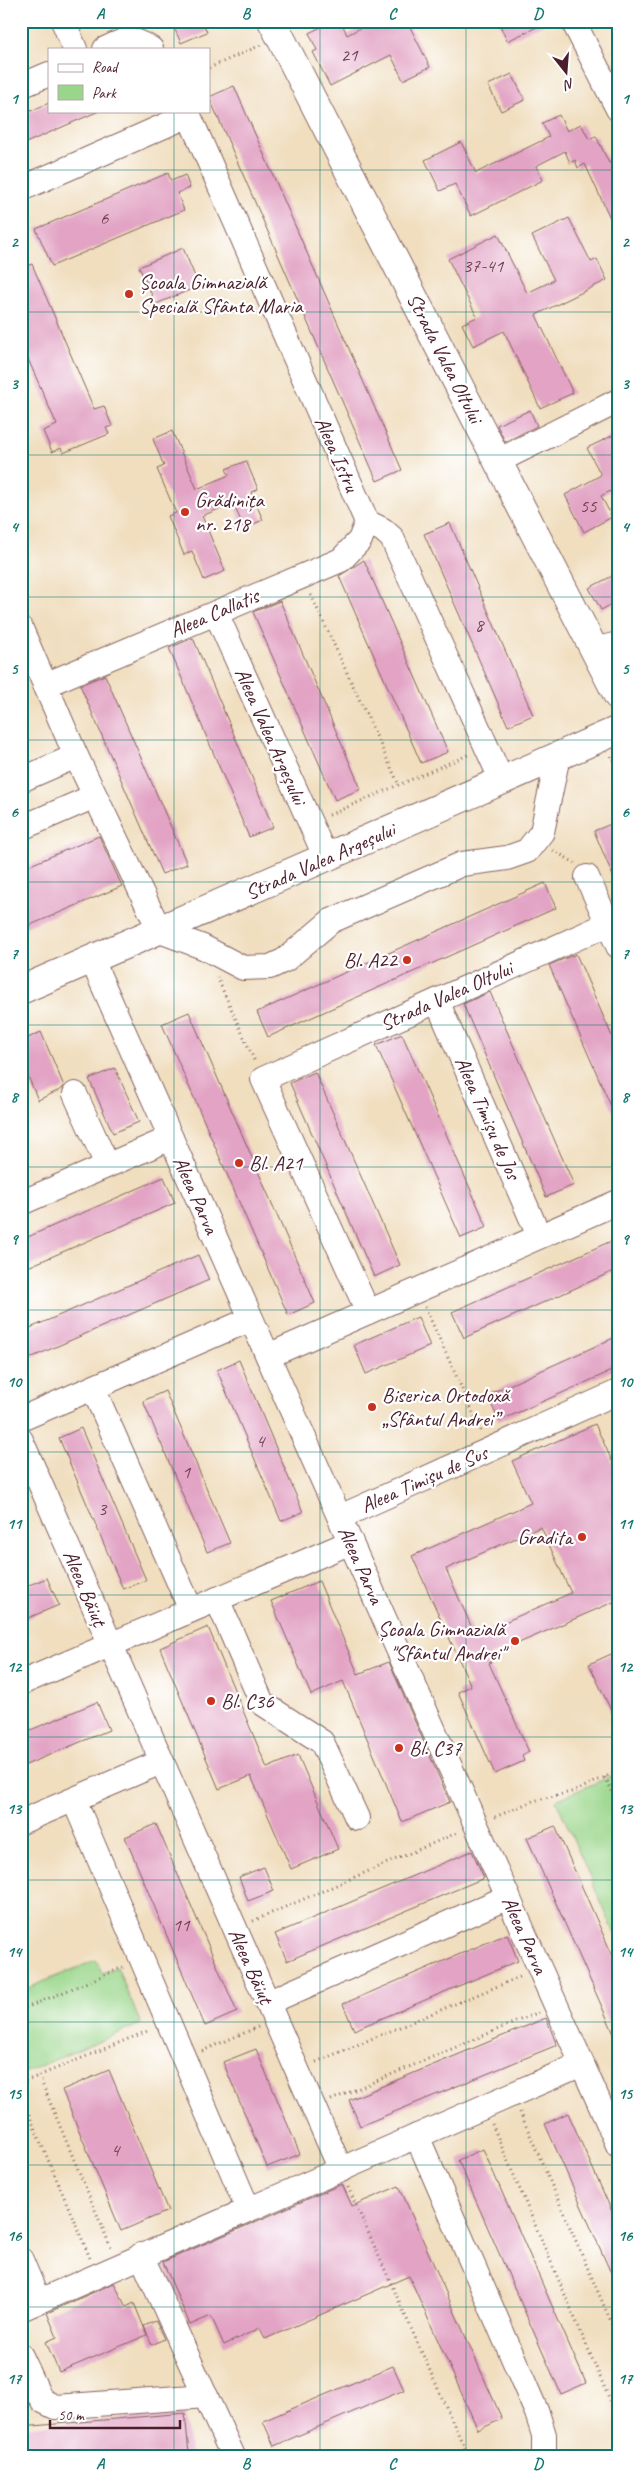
<svg xmlns="http://www.w3.org/2000/svg" width="639" height="2477" viewBox="0 0 639 2477" font-family="Caveat,sans-serif">
<rect width="100%" height="100%" fill="#fff"/>
<filter id="ink" filterUnits="userSpaceOnUse"><feTurbulence type="fractalNoise" baseFrequency=".02" numOctaves="2"/><feDisplacementMap in="SourceGraphic" scale="10" xChannelSelector="R" yChannelSelector="G"/><feConvolveMatrix kernelMatrix="1 2 1 2 8 2 1 2 1" color-interpolation-filters="sRGB"/></filter>
<filter id="wash" filterUnits="userSpaceOnUse"><feTurbulence type="fractalNoise" baseFrequency=".0096" numOctaves="4" result="noise"/><feDisplacementMap in="SourceGraphic" scale="20" xChannelSelector="R" yChannelSelector="G"/><feGaussianBlur stdDeviation="1.12" result="paint"/><feColorMatrix in="noise" values="0 0 0 0 0 0 0 0 0 0 0 0 0 0 0 0 0 1.4 0 .05"/><feComposite in="paint" operator="in"/></filter>
<g filter="url(#wash)">
<rect width="100%" height="100%" fill="#f0debf"/>
<g fill="#9ad68a" stroke="#727a5a">
<polygon points="618,1773 618,1941 556,1800"/>
<polygon points="96,1960 102,1973 117,1967 141,2024 23,2073 21,2069 21,1991"/>
</g>
<g id="blocks">
<g fill="#e2a3c4" fill-rule="evenodd">
<polygon points="171,21 202,21 207,32 181,43"/>
<polygon points="333,21 341,21 347,35 374,21 407,21 430,67 403,80 391,55 330,86 313,52 317,50 309,33"/>
<polygon points="498,21 550,21 507,41"/>
<polygon points="512,74 525,100 501,111 488,85"/>
<polygon points="234,86 402,470 377,481 209,97"/>
<polygon points="49,103 49,111 99,111 21,145 21,115"/>
<polygon points="559,115 567,131 581,124 589,139 596,136 609,163 618,159 618,235 585,164 578,168 575,160 570,163 565,151 536,166 543,180 471,216 455,184 440,191 425,160 461,142 476,173 549,137 542,123"/>
<polygon points="168,173 171,181 185,175 190,188 177,193 184,210 52,266 36,229"/>
<polygon points="569,218 591,262 597,259 607,280 536,315 573,393 540,408 504,331 473,346 462,324 477,317 448,259 498,234 527,293 554,280 532,236"/>
<polygon points="183,248 199,286 156,304 139,267"/>
<polygon points="32,264 94,409 104,406 112,426 106,428 109,434 63,453 61,448 52,452 43,431 57,425 21,343 21,268"/>
<polygon points="530,410 537,426 505,442 497,425"/>
<polygon points="172,431 197,489 229,475 226,469 246,461 258,489 251,492 263,520 244,528 233,503 202,516 225,571 204,580 192,551 184,555 168,516 176,513 157,469 164,466 153,439"/>
<polygon points="618,433 618,487 601,496 612,517 584,532 565,495 601,475 587,448"/>
<polygon points="450,523 533,715 508,726 424,534"/>
<polygon points="364,560 448,752 421,763 339,576"/>
<polygon points="618,573 618,601 601,610 589,588"/>
<polygon points="280,601 361,789 335,800 253,612"/>
<polygon points="193,638 273,827 249,837 169,648"/>
<polygon points="105,675 187,864 162,874 80,685"/>
<polygon points="618,821 618,888 594,831"/>
<polygon points="99,836 122,886 21,929 21,869"/>
<polygon points="545,883 556,908 268,1037 257,1012"/>
<polygon points="576,954 618,1050 618,1122 549,965"/>
<polygon points="490,992 574,1185 546,1197 463,1004"/>
<polygon points="189,1012 315,1303 288,1315 162,1024"/>
<polygon points="41,1032 64,1086 62,1089 38,1100 21,1060 21,1041"/>
<polygon points="402,1034 487,1227 461,1238 376,1045"/>
<polygon points="115,1068 139,1122 113,1133 89,1079"/>
<polygon points="315,1072 400,1265 374,1277 290,1083"/>
<polygon points="164,1177 175,1203 21,1270 21,1240"/>
<polygon points="618,1238 618,1269 464,1338 452,1312"/>
<polygon points="198,1255 209,1280 21,1362 21,1332"/>
<polygon points="418,1317 430,1346 366,1374 354,1345"/>
<polygon points="618,1336 618,1368 499,1421 487,1395"/>
<polygon points="239,1360 303,1512 281,1521 217,1370"/>
<polygon points="165,1391 230,1543 207,1552 143,1401"/>
<path d="M595,1424L618,1474V1600L489,1656L491,1662L489,1663L529,1752L522,1756L524,1761L495,1774L458,1692L471,1686L412,1556L531,1503L512,1461ZM541,1527L571,1593L475,1635L446,1569Z"/>
<polygon points="81,1428 146,1580 123,1589 59,1438"/>
<polygon points="47,1578 59,1605 21,1621 21,1588"/>
<polygon points="319,1581 358,1674 389,1662 450,1802 402,1822 343,1681 311,1695 271,1601"/>
<polygon points="208,1627 267,1768 298,1755 338,1849 291,1869 251,1776 219,1789 160,1648"/>
<polygon points="618,1651 618,1725 589,1664"/>
<polygon points="97,1702 109,1730 21,1767 21,1734"/>
<polygon points="156,1824 237,2012 205,2026 125,1837"/>
<polygon points="555,1826 618,1968 618,2043 527,1838"/>
<polygon points="472,1851 484,1878 287,1961 275,1934"/>
<polygon points="264,1867 274,1891 248,1901 239,1877"/>
<polygon points="507,1934 518,1961 354,2030 343,2004"/>
<polygon points="546,2018 557,2045 360,2126 349,2100"/>
<polygon points="256,2049 300,2154 267,2167 223,2062"/>
<polygon points="109,2070 168,2211 121,2231 62,2090"/>
<polygon points="568,2113 618,2225 618,2289 545,2124"/>
<polygon points="483,2149 586,2383 561,2394 458,2160"/>
<polygon points="342,2184 352,2206 399,2186 502,2419 478,2430 409,2276 265,2339 260,2328 224,2345 211,2316 190,2325 163,2262"/>
<polygon points="114,2283 126,2307 134,2303 147,2335 59,2372 46,2342 57,2337 47,2313"/>
<polygon points="156,2321 164,2339 152,2345 144,2326"/>
<polygon points="393,2366 404,2390 274,2446 263,2421"/>
<polygon points="185,2413 189,2454 21,2456 21,2427"/>
</g>
</g>
</g>
<g filter="url(#ink)">
<use href="#blocks" fill-opacity="0" stroke="#84625f" stroke-width="1"/>
<g fill="none" stroke-linecap="round" stroke-linejoin="round">
<defs>
<g id="minor">
<polyline points="63,21 75,49"/>
<polyline points="573,21 618,109"/>
<path d="M105,49C126,39 131,36 151,49"/>
<polyline points="21,86 49,74"/>
<polyline points="187,111 367,522 383,530 392,538 502,781"/>
<polyline points="21,189 189,115"/>
<polyline points="498,461 618,401"/>
<polyline points="216,613 326,858"/>
<polyline points="21,629 76,756 160,931 203,947 243,968 270,967 285,960 331,921 462,864 507,858 527,851 542,832 558,756"/>
<polyline points="594,650 618,644"/>
<polyline points="45,685 341,560 360,540 367,522"/>
<polyline points="21,780 76,756"/>
<polyline points="21,828 95,796"/>
<polyline points="587,877 618,946"/>
<polyline points="92,960 618,2145"/>
<polyline points="437,1001 539,1236"/>
<polyline points="75,1094 107,1165"/>
<polyline points="21,1203 171,1138"/>
<polyline points="368,1312 263,1079 608,924"/>
<polyline points="268,1356 618,1202"/>
<polyline points="93,1388 191,1610"/>
<polyline points="21,1419 251,1319"/>
<polyline points="21,1440 341,2170"/>
<polyline points="340,1517 618,1392"/>
<polyline points="217,1599 262,1703 322,1742 357,1818"/>
<polyline points="21,1683 351,1542"/>
<polyline points="74,1800 248,2209"/>
<polyline points="21,1822 161,1762"/>
<polyline points="267,2003 508,1897"/>
<polyline points="417,2136 537,2413 544,2435 544,2456"/>
<polyline points="141,2255 233,2456"/>
<polyline points="21,2260 38,2300"/>
<polyline points="21,2309 582,2064"/>
<polyline points="21,2356 39,2395 43,2401 55,2407 206,2396"/>
</g>
<g id="major">
<polyline points="272,21 618,696"/>
<polyline points="21,990 618,730"/>
</g>
</defs>
<use href="#minor" stroke="#84625f" stroke-width="26"/>
<use href="#major" stroke="#84625f" stroke-width="30"/>
<g stroke="#84625f" stroke-width="3" stroke-dasharray="1 4" stroke-linecap="butt">
<polyline points="209,68 261,45"/>
<polyline points="21,473 29,491 21,501"/>
<polyline points="311,595 399,785"/>
<polyline points="611,756 612,760 618,760"/>
<polyline points="329,815 470,754"/>
<polyline points="553,850 575,863"/>
<polyline points="217,977 255,1062"/>
<polyline points="425,1307 482,1433"/>
<polyline points="605,1777 618,1802"/>
<polyline points="495,1817 533,1801 575,1791 618,1771"/>
<polyline points="253,1921 459,1832"/>
<polyline points="21,2010 123,1967"/>
<polyline points="202,2051 258,2027"/>
<polyline points="316,2062 522,1976"/>
<polyline points="39,2076 111,2248"/>
<polyline points="21,2083 150,2030"/>
<polyline points="21,2096 90,2258"/>
<polyline points="331,2100 539,2012"/>
<polyline points="520,2112 618,2338"/>
<polyline points="492,2124 618,2419"/>
<polyline points="348,2187 468,2456"/>
</g>
<use href="#minor" stroke="#fff" stroke-width="24"/>
<use href="#major" stroke="#fff" stroke-width="28"/>
</g>
</g>
<path fill="none" stroke="#0f766e" stroke-width="1" stroke-opacity="0.55" d="M174,21V49M320,21V2456M466,21V2456M174,111V2456M21,170H618M21,312H618M21,455H618M21,597H618M21,740H618M21,882H618M21,1025H618M21,1167H618M21,1310H618M21,1452H618M21,1595H618M21,1737H618M21,1880H618M21,2022H618M21,2165H618M21,2307H618"/>
<g fill="#c8321e" stroke="#fff" stroke-width="2">
<circle cx="129" cy="294" r="5"/>
<circle cx="185" cy="512" r="5"/>
<circle cx="407" cy="960" r="5"/>
<circle cx="239" cy="1163" r="5"/>
<circle cx="372" cy="1407" r="5"/>
<circle cx="582" cy="1537" r="5"/>
<circle cx="515" cy="1641" r="5"/>
<circle cx="211" cy="1701" r="5"/>
<circle cx="399" cy="1748" r="5"/>
</g>
<g text-anchor="middle" dominant-baseline="central" stroke-width="4.5" stroke-linejoin="round" paint-order="stroke">
<g font-size="19" fill="#704051">
<text x="349" y="55">21</text>
<text x="104" y="218">6</text>
<text x="483" y="266">37-41</text>
<text x="588" y="506">55</text>
<text x="479" y="625">8</text>
<text x="260" y="1441">4</text>
<text x="186" y="1472">1</text>
<text x="102" y="1509">3</text>
<text x="181" y="1925">11</text>
<text x="115" y="2150">4</text>
</g>
<g font-size="21" fill="#4a1f2b" stroke="#fff" text-anchor="start">
<text x="139" y="282">Școala Gimnazială<tspan x="139" dy="24">Specială Sfânta Maria</tspan></text>
<text x="195" y="500">Grădinița<tspan x="195" dy="24">nr. 218</tspan></text>
<text x="397" y="960" text-anchor="end">Bl. A22</text>
<text x="249" y="1163">Bl. A21</text>
<text x="382" y="1395">Biserica Ortodoxă<tspan x="382" dy="24">„Sfântul Andrei”</tspan></text>
<text x="572" y="1537" text-anchor="end">Gradita</text>
<text x="505" y="1629" text-anchor="end">Școala Gimnazială<tspan x="505" dy="24">"Sfântul Andrei"</tspan></text>
<text x="221" y="1701">Bl. C36</text>
<text x="409" y="1748">Bl. C37</text>
</g>
<g font-size="21" fill="#4a1f2b" stroke="#fff">
<text transform="translate(445 358) rotate(63)">Strada Valea Oltului</text>
<text transform="translate(337 454) rotate(66)">Aleea Istru</text>
<text transform="translate(214 613) rotate(-23)">Aleea Callatis</text>
<text transform="translate(271 736) rotate(66)">Aleea Valea Argeșului</text>
<text transform="translate(320 861) rotate(-24)">Strada Valea Argeșului</text>
<text transform="translate(446 996) rotate(-24)">Strada Valea Oltului</text>
<text transform="translate(488 1118) rotate(66)">Aleea Timișu de Jos</text>
<text transform="translate(196 1195) rotate(66)">Aleea Parva</text>
<text transform="translate(424 1479) rotate(-24)">Aleea Timișu de Sus</text>
<text transform="translate(361 1565) rotate(66)">Aleea Parva</text>
<text transform="translate(85 1588) rotate(67)">Aleea Băiuț</text>
<text transform="translate(525 1935) rotate(66)">Aleea Parva</text>
<text transform="translate(251 1966) rotate(66)">Aleea Băiuț</text>
</g>
</g>
<rect width="639" height="2477" fill="none" stroke="#fff" stroke-width="55"/>
<rect x="48" y="48" width="162" height="65" fill="#ffffff" stroke="#b7a5aa"/>
<rect x="58" y="64" width="25" height="8" fill="#ffffff" stroke="#b7a5aa"/>
<text x="92" y="72" font-size="15" fill="#4a1f2b">Road</text>
<rect x="58" y="85" width="25" height="15" fill="#9ad68a" stroke="#b7a5aa"/>
<text x="92" y="98" font-size="15" fill="#4a1f2b">Park</text>
<g transform="translate(566 72) rotate(163)" stroke="#ffffff" stroke-width="4" paint-order="stroke">
<path d="M0-4L9 19L0 12L-9 19Z" fill="#4a1f2b"/>
<text y="-8" font-size="14" font-weight="bold" text-anchor="middle" fill="#4a1f2b">N</text>
</g>
<path d="M50 2420v8h130v-8" fill="none" stroke="#4a1f2b" stroke-width="2.5"/>
<text x="58" y="2420" font-size="15" fill="#4a1f2b" stroke="#ffffff" stroke-width="4" paint-order="stroke">50 m</text>
<rect x="28" y="28" width="584" height="2422" fill="none" stroke="#0f766e" stroke-width="2"/>
<g font-size="16" text-anchor="middle" font-weight="bold" fill="#0f766e">
<text x="100" y="19">A</text>
<text x="246" y="19">B</text>
<text x="392" y="19">C</text>
<text x="538" y="19">D</text>
<text x="14" y="104">1</text>
<text x="625" y="104">1</text>
<text x="14" y="247">2</text>
<text x="625" y="247">2</text>
<text x="14" y="389">3</text>
<text x="625" y="389">3</text>
<text x="14" y="532">4</text>
<text x="625" y="532">4</text>
<text x="14" y="674">5</text>
<text x="625" y="674">5</text>
<text x="14" y="817">6</text>
<text x="625" y="817">6</text>
<text x="14" y="959">7</text>
<text x="625" y="959">7</text>
<text x="14" y="1102">8</text>
<text x="625" y="1102">8</text>
<text x="14" y="1244">9</text>
<text x="625" y="1244">9</text>
<text x="14" y="1387">10</text>
<text x="625" y="1387">10</text>
<text x="14" y="1529">11</text>
<text x="625" y="1529">11</text>
<text x="14" y="1672">12</text>
<text x="625" y="1672">12</text>
<text x="14" y="1814">13</text>
<text x="625" y="1814">13</text>
<text x="14" y="1957">14</text>
<text x="625" y="1957">14</text>
<text x="14" y="2099">15</text>
<text x="625" y="2099">15</text>
<text x="14" y="2241">16</text>
<text x="625" y="2241">16</text>
<text x="14" y="2384">17</text>
<text x="625" y="2384">17</text>
<text x="100" y="2469">A</text>
<text x="246" y="2469">B</text>
<text x="392" y="2469">C</text>
<text x="538" y="2469">D</text>
</g>
</svg>
